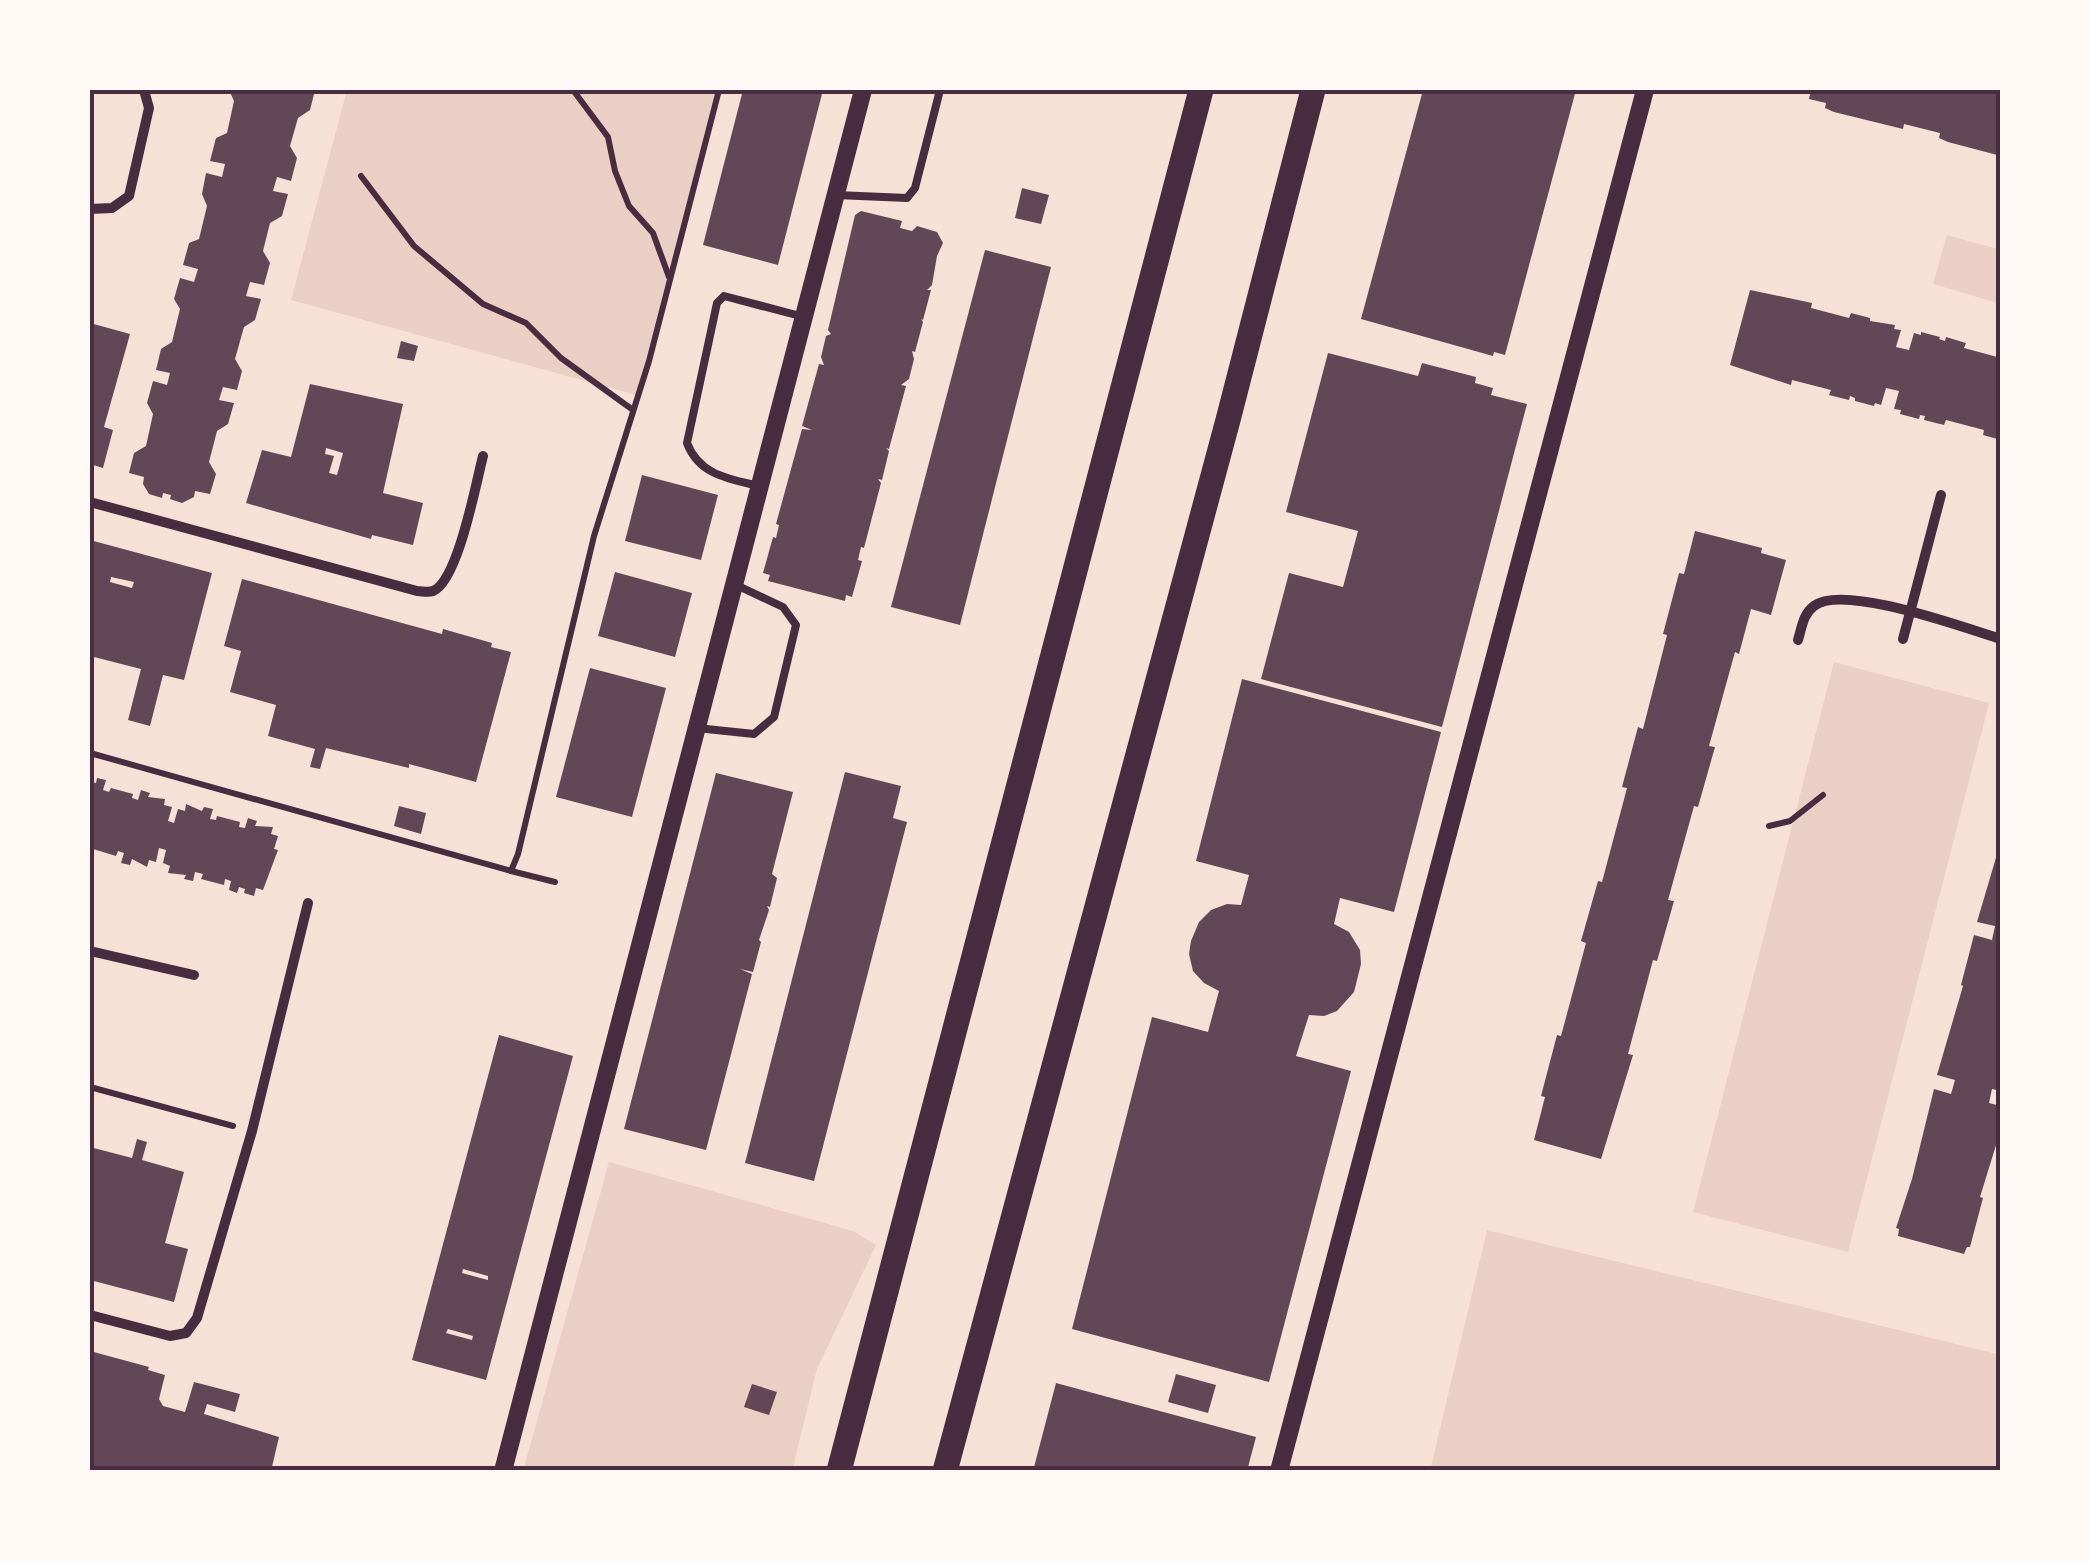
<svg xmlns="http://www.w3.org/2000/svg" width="2091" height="1561" viewBox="0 0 2091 1561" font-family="'Varela Round',sans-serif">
<rect width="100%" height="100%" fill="#f7e1d7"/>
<g fill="#ebcfc5">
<polygon points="347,90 719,90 636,395 291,300"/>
<polygon points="1947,235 2001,250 2001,304 1933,284"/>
<polygon points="1834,662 1989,703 1848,1252 1693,1212"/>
<polygon points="609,1162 853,1231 876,1245 817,1369 792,1471 523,1471"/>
<polygon points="1487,1230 2001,1355 2001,1471 1430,1471"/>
</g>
<g fill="#644757" fill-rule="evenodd">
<polygon points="229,90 315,90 310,110 298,118 290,146 297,158 291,181 277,177 273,191 288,194 282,216 270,223 263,251 270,263 264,285 250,282 246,296 261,299 255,320 244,327 235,359 242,371 237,390 223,387 219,400 234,403 228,424 217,431 209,462 216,474 210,494 195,491 194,497 182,503 170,499 171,495 163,493 162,498 149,494 143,484 144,477 129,473 134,453 146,446 153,414 147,403 153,381 167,385 170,373 156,370 161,349 172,342 180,309 174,299 180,278 194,282 198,269 183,265 189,243 199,239 207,206 202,194 206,173 222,177 225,164 210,161 216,138 227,133 234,101"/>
<polygon points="743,90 823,90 778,265 703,245"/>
<polygon points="1423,90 1576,90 1505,355 1494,352 1493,356 1361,319"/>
<polygon points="1811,90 2001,90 2001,156 1948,142 1939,138 1940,133 1904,124 1903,129 1834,112 1825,108 1826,103 1809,99"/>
<polygon points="1022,188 1049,195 1041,224 1015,218"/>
<polygon points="861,211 902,221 900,228 912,231 917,226 937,232 943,243 937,256 932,285 927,290 931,290 923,320 921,319 923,322 915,352 912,351 914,359 909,379 901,385 906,386 889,449 886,448 889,451 882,480 878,479 881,483 864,548 861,547 858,560 862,561 852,597 846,595 845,601 768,581 770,575 763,573 773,537 776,538 779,525 776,524 802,429 812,430 802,426 819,364 824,365 821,357 826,336 831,334 828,330 855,215"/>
<polygon points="985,250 1051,267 960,625 891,607"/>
<polygon points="1750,290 1812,303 1811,308 1849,318 1851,313 1870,318 1870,321 1895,325 1894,329 1901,330 1896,347 1909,350 1914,333 1921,335 1921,332 1940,337 1939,339 1945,341 1946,337 1966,343 1964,348 2001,358 2001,440 1983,435 1984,430 1946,420 1944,425 1924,420 1925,416 1920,415 1919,419 1900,414 1901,410 1894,409 1899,391 1886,388 1881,405 1875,403 1874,406 1855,401 1855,398 1850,396 1849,400 1829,395 1831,390 1792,380 1791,385 1730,365"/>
<polygon points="90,323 130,334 104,427 113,430 103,468 90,464"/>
<polygon points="401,341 418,346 414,361 397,358"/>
<polygon points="1328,353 1418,376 1422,363 1476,377 1475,383 1493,388 1491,395 1527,404 1442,727 1261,679 1289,573 1343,587 1358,531 1286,512"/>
<path d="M310,384L403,404L383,493L423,503L413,545L372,535L371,539L246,503L262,450L291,457ZM326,448L343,453L337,475L329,473L334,456L325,454Z"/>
<polygon points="642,475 718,495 701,560 625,541"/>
<polygon points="1695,531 1762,548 1761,553 1786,560 1771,615 1751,609 1739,654 1735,652 1709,746 1715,747 1698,807 1694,806 1668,900 1674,901 1657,961 1653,960 1628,1054 1633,1055 1601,1159 1534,1140 1545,1097 1541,1096 1557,1035 1561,1036 1586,943 1581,941 1598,881 1602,882 1627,788 1622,787 1638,727 1643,729 1667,635 1663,634 1679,573 1684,574"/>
<path d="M90,540L212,573L184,680L163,675L150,726L128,720L141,669L90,656ZM111,577L134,582L132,588L110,582Z"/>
<polygon points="615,572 692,593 675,657 598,636"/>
<polygon points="242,579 442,634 443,629 492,643 491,647 511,652 476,782 409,764 409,768 326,748 320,769 310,767 315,749 268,736 276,705 230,692 241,651 224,646"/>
<polygon points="590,668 666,688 632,817 556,797"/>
<polygon points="1242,679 1441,732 1394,912 1340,898 1334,924 1349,932 1360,950 1361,964 1354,992 1337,1011 1324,1016 1309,1015 1296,1056 1351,1071 1269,1382 1072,1329 1152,1017 1208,1032 1219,991 1204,983 1193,971 1189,954 1191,941 1199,922 1211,910 1227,904 1241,905 1249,875 1196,861"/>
<polygon points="845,772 901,786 893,818 907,822 814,1181 745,1163"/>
<polygon points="716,773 793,792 772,874 777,878 770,907 767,906 769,910 759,940 761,942 753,972 740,969 752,974 706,1150 624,1129"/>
<polygon points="97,778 106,780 103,790 109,792 111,788 133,794 132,798 138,800 141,790 150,793 148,797 165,799 164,805 172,807 168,821 174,823 178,809 185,811 186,804 202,811 204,807 213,809 210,819 216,820 217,816 240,822 239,827 245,828 248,818 257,821 255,826 273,827 271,834 278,836 274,849 278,850 263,890 256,888 254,896 244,893 245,889 239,887 237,893 229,890 231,881 225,879 224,885 201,879 203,874 195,872 193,881 184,879 186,875 168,873 170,866 163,863 166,850 159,848 156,862 149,860 147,867 132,859 130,865 121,863 124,853 118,851 116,856 93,849 94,845 90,844 90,782 96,783"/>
<polygon points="399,806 426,813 421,834 394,826"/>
<polygon points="2000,844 2001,1091 1992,1089 1989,1103 2001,1106 2001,1129 1980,1197 1983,1198 1970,1247 1967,1247 1964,1254 1898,1236 1899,1229 1896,1228 1912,1179 1934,1089 1951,1094 1955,1080 1937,1075 1963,986 1961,985 1974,935 1992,940 1995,926 1977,922"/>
<path d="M499,1035L573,1056L486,1380L412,1360ZM463,1269L488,1276V1280L462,1273ZM448,1329L473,1336L472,1340L446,1333Z"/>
<polygon points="137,1139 147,1142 142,1160 184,1172 165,1243 188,1249 174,1302 90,1280 90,1147 132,1158"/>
<polygon points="90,1351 149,1367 148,1370 165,1375 159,1399 163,1406 185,1412 194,1382 240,1394 235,1412 207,1404 204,1414 279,1437 271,1471 90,1471"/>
<polygon points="1176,1374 1216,1385 1208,1413 1168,1402"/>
<polygon points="1056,1383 1256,1437 1247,1471 1033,1471"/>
<polygon points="752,1384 777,1392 769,1415 744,1407"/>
</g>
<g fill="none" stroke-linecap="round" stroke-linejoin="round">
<g stroke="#4a2c40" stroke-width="6">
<polyline points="573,90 608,137 615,171 629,206 653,233 669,277"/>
<polyline points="361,176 414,246 483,304 526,323 561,358 633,410"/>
<polyline points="90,753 511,871 518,854 594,536 649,361 719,90"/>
<polyline points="1769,826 1790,821 1823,795"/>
<polyline points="511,871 555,882"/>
<polyline points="90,1087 233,1126"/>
</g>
<g stroke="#4a2c40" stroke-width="8">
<polyline points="836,195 907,198 915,188 940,90"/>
<path d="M759,486C729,479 699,475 687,443L717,303L724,296L804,317"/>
<polyline points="697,728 754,734 774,717 796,625 783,607 734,584"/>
</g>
<g stroke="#4a2c40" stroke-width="10">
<polyline points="90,209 112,208 129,196 149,108 144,90"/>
<path d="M90,502L417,591C422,591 428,593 433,591C458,581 476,483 483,456"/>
<polyline points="1903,639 1941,495"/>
<path d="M1798,640C1802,627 1803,614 1814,606C1843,583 1965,628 2001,639"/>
<polyline points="90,951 194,975"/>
<polyline points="90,1315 170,1336 186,1333 197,1318 252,1131 308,903"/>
</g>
<g stroke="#4a2c40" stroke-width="18">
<polyline points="503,1471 863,90"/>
<polyline points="1279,1471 1645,90"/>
</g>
<g stroke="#4a2c40" stroke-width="25">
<polyline points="839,1471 1201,90"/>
<polyline points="945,1471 1228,420 1313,90"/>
</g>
</g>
<rect width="2091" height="1561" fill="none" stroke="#fffaf5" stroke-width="185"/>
<rect x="92" y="92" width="1906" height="1376" fill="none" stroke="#4a2c40" stroke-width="4"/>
</svg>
